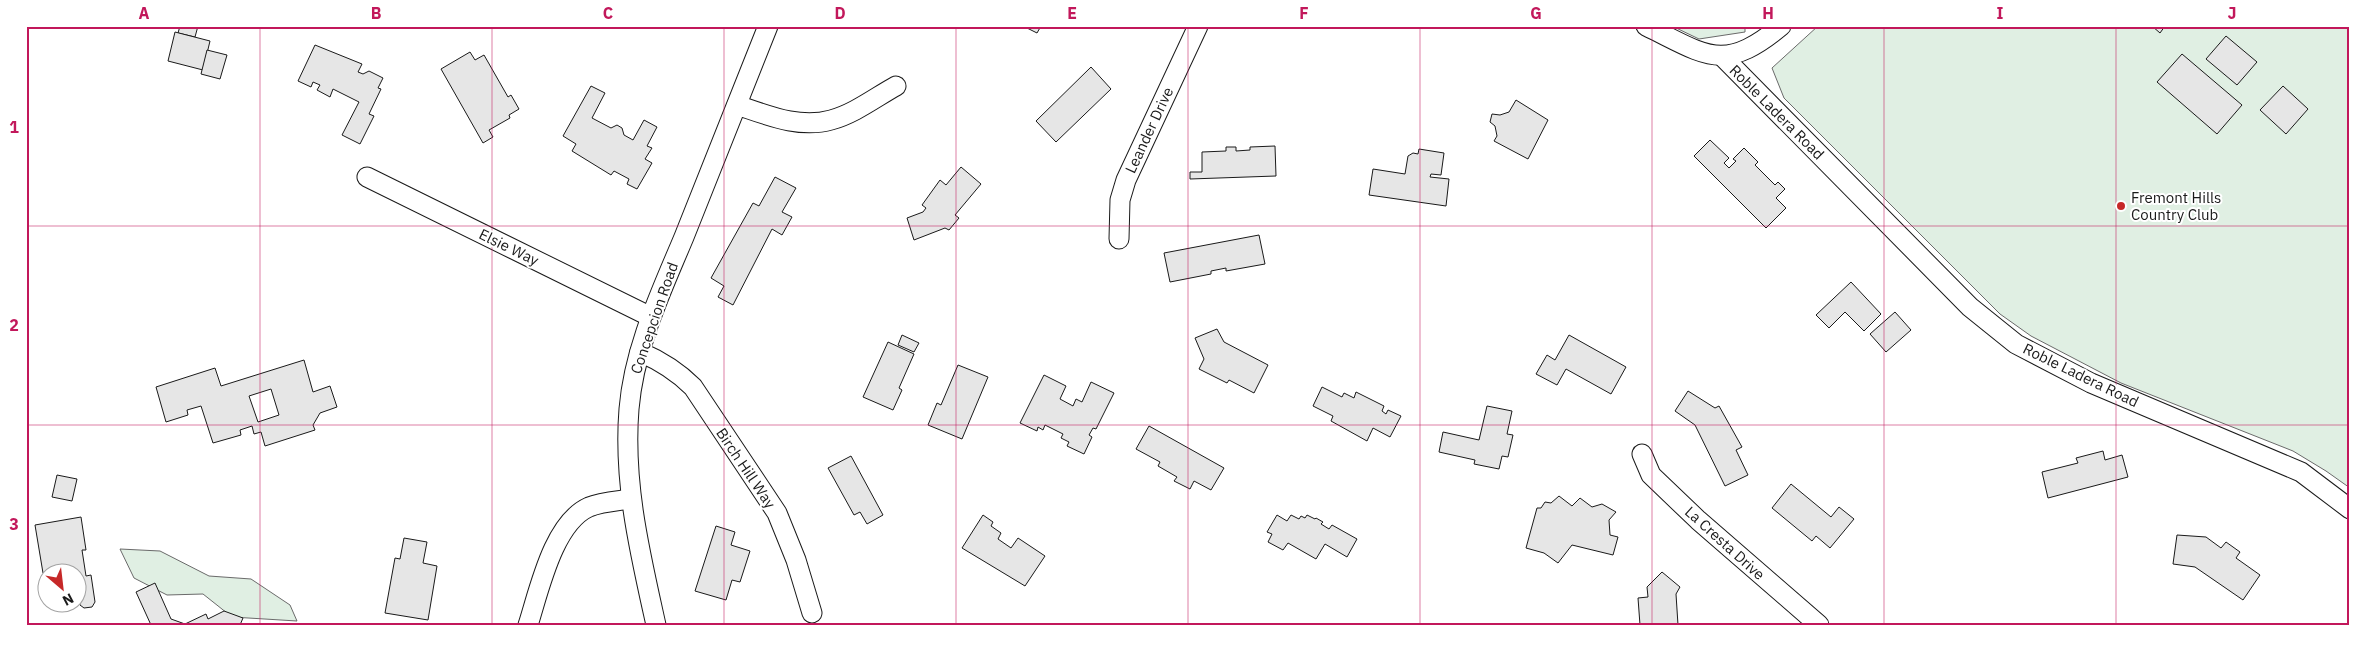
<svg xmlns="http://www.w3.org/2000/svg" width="2376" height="651" viewBox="0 0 2376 651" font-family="'IBM Plex Sans',sans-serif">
<rect width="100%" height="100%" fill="#fff"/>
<g fill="#e0efe3" stroke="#6a6a6a">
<polygon points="1672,26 1745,26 1745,32 1699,39"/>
<polygon points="1818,26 2350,26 2350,488 2326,471 2293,451 2121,383 2031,336 2000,314 1784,98 1772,68"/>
<polygon points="120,549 160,551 209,576 251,579 290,605 297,621 232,617 203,594 167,595 134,578"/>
</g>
<g fill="#e6e6e6" stroke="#1a1a1a" fill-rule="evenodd">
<polygon points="180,26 198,26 195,37 178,33"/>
<polygon points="1023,26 1041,26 1037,33"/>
<polygon points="2152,26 2165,26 2160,33"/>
<polygon points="175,32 210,41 203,70 168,61"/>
<polygon points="2226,36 2257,62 2237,85 2206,59"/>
<polygon points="315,45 362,64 358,72 363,74 369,71 383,78 378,88 381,89 369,114 374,116 360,144 342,135 359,102 333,89 330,97 317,90 320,85 313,82 311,87 298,81"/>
<polygon points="207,50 227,55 220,79 201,74"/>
<polygon points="470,52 475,60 484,55 508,97 511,95 519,109 509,115 510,118 489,130 493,137 483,143 441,69"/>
<polygon points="2182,54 2242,105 2217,134 2157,82"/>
<polygon points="1091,67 1111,89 1056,142 1036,121"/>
<polygon points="591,86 605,93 592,118 611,128 617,125 622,128 624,135 633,140 644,120 657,127 647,146 652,148 645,159 652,163 637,189 627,184 629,179 614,171 611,175 572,151 576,144 563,136"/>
<polygon points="2283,86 2308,109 2286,134 2260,110"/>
<polygon points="1516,100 1548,120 1528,159 1494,141 1497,136 1495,126 1490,122 1492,114 1500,115 1509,112"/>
<polygon points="1710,140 1729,158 1724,163 1729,168 1736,161 1733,159 1744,148 1758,162 1755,165 1775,185 1778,182 1785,189 1776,198 1786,208 1766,228 1694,156"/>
<polygon points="1275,146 1276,176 1190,179 1190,172 1202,172 1202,152 1226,151 1226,147 1236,147 1236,151 1250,150 1250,147"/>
<polygon points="1419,149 1444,153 1441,175 1431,174 1430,177 1449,179 1446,206 1369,195 1373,169 1405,174 1408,156 1413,153 1418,154"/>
<polygon points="961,167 981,184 955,215 959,218 949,230 945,228 914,240 907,218 923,212 926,208 922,205 940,180 946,185"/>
<polygon points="775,177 796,188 782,212 792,217 782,235 772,229 733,305 718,297 724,286 711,278 753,203 759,206"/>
<polygon points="1259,235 1265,264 1226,271 1226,268 1211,271 1211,274 1170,282 1164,253"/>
<polygon points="1851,282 1881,314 1864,331 1845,312 1829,328 1816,315"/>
<polygon points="1895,312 1911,330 1886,352 1870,334"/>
<polygon points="1217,329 1224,342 1268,365 1254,393 1229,380 1227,383 1199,369 1204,359 1195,338"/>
<polygon points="902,335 919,343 914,352 898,345"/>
<polygon points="1569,335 1626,367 1611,394 1566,369 1557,385 1536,374 1547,355 1555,360"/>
<polygon points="888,342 914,354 899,388 902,390 893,410 863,397"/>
<path d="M304,360L313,392L330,386L337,407L320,413L313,425L315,430L265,446L261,432L254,434L252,426L240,430L241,435L213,443L201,406L187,410L188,415L166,422L156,387L215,368L221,386ZM271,389L279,415L258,422L249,396Z"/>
<polygon points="958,365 988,377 962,439 928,425 937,403 941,405"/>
<polygon points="1044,375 1066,386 1060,399 1073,406 1076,399 1082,402 1091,382 1114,393 1096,429 1093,428 1089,435 1092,437 1084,454 1067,446 1069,442 1061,438 1063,434 1045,425 1043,430 1038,427 1037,431 1020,423"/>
<polygon points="1322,387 1342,397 1344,393 1354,398 1356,392 1384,406 1382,411 1386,414 1388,410 1401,416 1390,437 1373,428 1367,441 1331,421 1333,416 1313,406"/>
<polygon points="1688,391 1715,408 1719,406 1742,447 1736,450 1748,475 1725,486 1695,425 1675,411"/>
<polygon points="1487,406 1512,411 1507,434 1513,435 1508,457 1502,456 1499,469 1474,464 1475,460 1439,452 1443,432 1479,440"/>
<polygon points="1149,426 1224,468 1211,490 1194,481 1190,489 1174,481 1177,477 1158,466 1160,462 1136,449"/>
<polygon points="2103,451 2105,460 2122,455 2128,477 2048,498 2042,472 2078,463 2076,458"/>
<polygon points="851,456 883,515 867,524 860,512 854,515 828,468"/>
<polygon points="57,475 77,479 72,501 52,497"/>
<polygon points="1791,484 1831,517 1839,507 1854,519 1830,548 1816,536 1812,541 1772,508"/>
<polygon points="1559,496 1572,506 1580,498 1592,507 1602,504 1616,512 1609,520 1610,535 1618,537 1613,555 1572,545 1558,563 1544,553 1526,548 1537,508 1541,508 1545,502 1551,503"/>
<polygon points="983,515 993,522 991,526 1001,533 998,539 1011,548 1018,538 1045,556 1025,586 962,548"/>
<polygon points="1277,515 1287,521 1291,515 1299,519 1301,516 1305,518 1307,515 1315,519 1316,518 1323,522 1321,524 1329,529 1332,525 1357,539 1347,557 1325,544 1316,559 1288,543 1283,550 1268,542 1272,534 1267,532"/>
<polygon points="81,517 86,550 82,550 86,576 91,575 95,602 92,607 84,608 80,605 78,596 78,574 56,574 56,570 43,573 35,525"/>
<polygon points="716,526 735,532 731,545 750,551 740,582 732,580 726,600 695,591"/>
<polygon points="2177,535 2206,537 2221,548 2226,542 2240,552 2236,558 2260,575 2243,600 2195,567 2173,564"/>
<polygon points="404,538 427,542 423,563 437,566 428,620 385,613 395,558 400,559"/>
<polygon points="1662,572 1680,587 1676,594 1678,625 1640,625 1638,598 1648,597 1647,587"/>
<polygon points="155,583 171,619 185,624 206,614 208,619 224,611 243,618 240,625 151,625 136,592"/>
</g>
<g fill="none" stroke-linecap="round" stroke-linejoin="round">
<defs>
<g id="minor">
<path d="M1646,26C1706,55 1723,74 1781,26"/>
<polyline points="1723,57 1970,307 2016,344 2091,383 2301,472 2350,509"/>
<path d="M737,105C767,115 799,129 831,120C854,114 876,97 896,86"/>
<polyline points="367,177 651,317"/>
<polyline points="1119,239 1120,200 1126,180 1198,26"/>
<path d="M640,352C661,361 677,371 693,387L777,513L796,560L812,613"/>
<polyline points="1642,454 1651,475 1698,520 1819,625"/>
<path d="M528,625C539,591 553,523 589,507C601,502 617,501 630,499"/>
<path d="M656,625C640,553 623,483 629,409C634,348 661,292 684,237C712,166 740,96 768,26"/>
</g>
</defs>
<use href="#minor" stroke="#1a1a1a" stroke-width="21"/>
<use href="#minor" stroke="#fff" stroke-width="19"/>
</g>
<path fill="none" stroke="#c2185b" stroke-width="1" stroke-opacity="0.55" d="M260,26V625M492,26V625M724,26V625M956,26V625M1188,26V625M1420,26V625M1652,26V625M1884,26V625M2116,26V625M26,226H2350M26,425H2350"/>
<circle fill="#c62828" stroke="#fff" stroke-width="2" cx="2121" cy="206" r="5"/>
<g text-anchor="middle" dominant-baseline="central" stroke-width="4" stroke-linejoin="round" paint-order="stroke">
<g font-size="15" fill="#1a1a1a" stroke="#fff">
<text transform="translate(1777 112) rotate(45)">Roble Ladera Road</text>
<text transform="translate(1149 130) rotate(-65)">Leander Drive</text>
<text transform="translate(509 247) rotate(26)">Elsie Way</text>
<text transform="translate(654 318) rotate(-71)">Concepcion Road</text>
<text transform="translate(2081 375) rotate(26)">Roble Ladera Road</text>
<text transform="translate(746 468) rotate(56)">Birch Hill Way</text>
<text transform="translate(1725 543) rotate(42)">La Cresta Drive</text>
</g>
<g font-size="15" fill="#1a1a1a" stroke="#fff" text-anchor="start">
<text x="2131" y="197">Fremont Hills<tspan x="2131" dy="17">Country Club</tspan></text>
</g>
</g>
<rect width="2376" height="651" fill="none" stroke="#ffffff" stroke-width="55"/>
<g transform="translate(62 588) rotate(152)"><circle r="24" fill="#ffffff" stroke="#a3a3a3"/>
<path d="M0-4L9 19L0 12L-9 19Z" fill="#c62828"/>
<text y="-8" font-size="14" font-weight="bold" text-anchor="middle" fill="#1a1a1a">N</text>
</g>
<rect x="28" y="28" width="2320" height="596" fill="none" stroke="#c2185b" stroke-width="2"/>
<g font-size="16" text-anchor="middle" font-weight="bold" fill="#c2185b">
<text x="144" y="19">A</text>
<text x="376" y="19">B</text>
<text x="608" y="19">C</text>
<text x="840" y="19">D</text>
<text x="1072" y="19">E</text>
<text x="1304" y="19">F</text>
<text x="1536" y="19">G</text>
<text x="1768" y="19">H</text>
<text x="2000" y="19">I</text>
<text x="2232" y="19">J</text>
<text x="14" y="133">1</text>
<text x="14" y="331">2</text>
<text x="14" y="530">3</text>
</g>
</svg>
